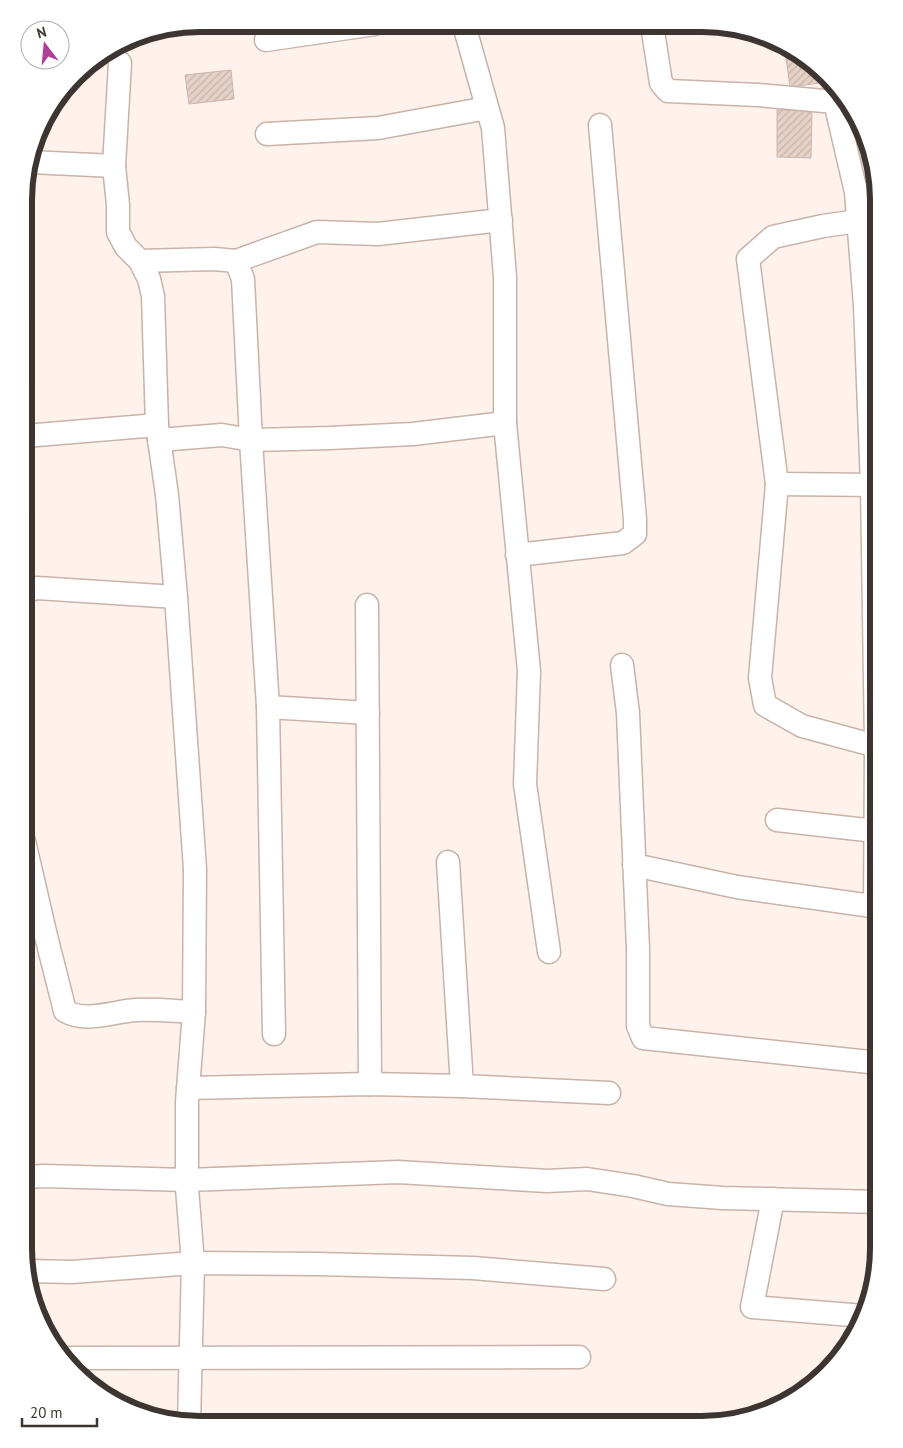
<svg xmlns="http://www.w3.org/2000/svg" width="903" height="1448" viewBox="0 0 903 1448" font-family="'PT Sans',sans-serif">
<defs>
<pattern id="building-hatch" width="6" height="6" patternUnits="userSpaceOnUse" patternTransform="scale(1.25)"><rect width="6" height="6" fill="#e6d1c7"/><path d="M-1 1l2-2M0 6l6-6M5 7l2-2" fill="none" stroke="#c6b4ab"/></pattern>
</defs>
<rect width="100%" height="100%" fill="#fff2ec"/>
<g fill="url(#building-hatch)" stroke="#cbb6ac">
<polygon points="785,50 810,60 818,70 820,83 790,87"/>
<polygon points="231,70 234,99 189,104 185,75"/>
<polygon points="777,110 812,110 811,158 777,157"/>
</g>
<g fill="none" stroke-linecap="round" stroke-linejoin="round">
<defs>
<g id="street">
<polyline points="652,25 661,83 668,91 758,95 835,102 856,192 865,306 872,485 876,746 875,907"/>
<polyline points="266,40 375,24"/>
<polyline points="120,63 114,166 118,205 118,232 126,247 140,261 149,279 153,296 157,425 167,495 176,597 195,869 194,1012 187,1102 187,1188 193,1263 189,1423"/>
<polyline points="267,134 378,128 487,108"/>
<polyline points="30,162 114,166"/>
<polyline points="858,221 823,226 773,237 748,259 777,484 760,678 765,705 802,726 876,746"/>
<polyline points="140,261 214,259 236,261 317,232 378,234 501,220"/>
<polyline points="236,261 243,279 251,440 268,707 274,1034"/>
<polyline points="505,423 529,671 525,784 549,952"/>
<polyline points="25,436 157,425"/>
<polyline points="159,440 222,435 251,440 330,438 413,434 505,423 505,277 493,128 464,25"/>
<polyline points="777,484 879,485"/>
<polyline points="517,555 623,543 635,534 635,519 600,125"/>
<polyline points="25,591 37,588 176,597"/>
<polyline points="367,605 370,1084"/>
<polyline points="622,665 628,713 638,949 638,1026 643,1038 879,1063"/>
<polyline points="268,707 368,713"/>
<polyline points="777,820 875,831"/>
<path d="M24,841L46,936L65,1011C86,1023 112,1012 135,1010C154,1009 174,1011 194,1012"/>
<polyline points="448,862 462,1086"/>
<polyline points="634,865 737,887 879,907"/>
<polyline points="188,1088 370,1084 462,1086 609,1093"/>
<polyline points="24,1177 44,1176 187,1180 398,1172 547,1181 587,1179 633,1186 668,1194 723,1198 879,1202"/>
<polyline points="773,1199 752,1307 864,1316"/>
<polyline points="28,1271 72,1272 193,1263 318,1264 473,1268 604,1279"/>
<polyline points="70,1358 579,1357"/>
</g>
</defs>
<use href="#street" stroke="#c8b3a9" stroke-width="25"/>
<use href="#street" stroke="#fff" stroke-width="22"/>
</g>
<path d="M0 0H903V1448H0ZM200 32H702A168 168 0 0 1 870 200V1248A168 168 0 0 1 702 1416H200A168 168 0 0 1 32 1248V200A168 168 0 0 1 200 32Z" fill="#fff" fill-rule="evenodd"/>
<path fill="none" stroke="#3d3531" stroke-width="6" d="M200 32H702A168 168 0 0 1 870 200V1248A168 168 0 0 1 702 1416H200A168 168 0 0 1 32 1248V200A168 168 0 0 1 200 32Z"/>
<g transform="translate(45 45) rotate(344)"><circle r="24" fill="#ffffff" stroke="#b1aead"/>
<path d="M0-4L9 19L0 12L-9 19Z" fill="#af3e99"/>
<text y="-8" font-size="14" font-weight="bold" text-anchor="middle" fill="#3d3531">N</text>
</g>
<path d="M22 1418v8h75v-8" fill="none" stroke="#3d3531" stroke-width="2.5"/>
<text x="30" y="1418" font-size="15" fill="#3d3531" stroke="#ffffff" stroke-width="4" paint-order="stroke">20 m</text>
</svg>
